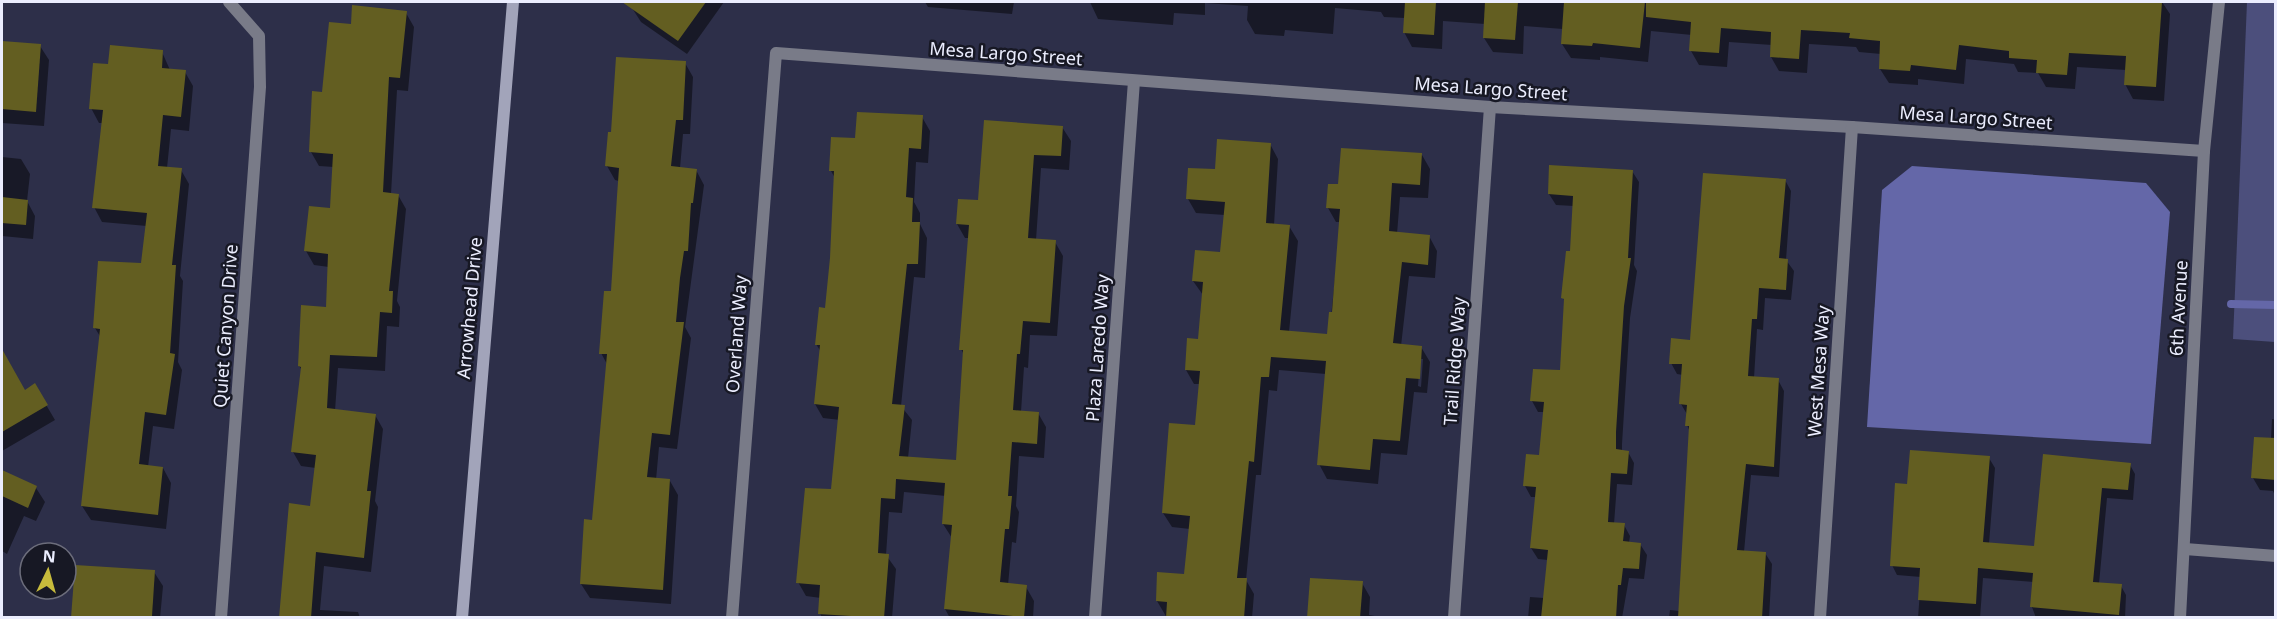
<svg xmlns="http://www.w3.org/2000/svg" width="2277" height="619" viewBox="0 0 2277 619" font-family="'Noto Sans',sans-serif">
<rect width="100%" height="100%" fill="#2d2f49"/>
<polygon fill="#4c4f7c" points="2247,2 2275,2 2275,342 2233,339"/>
<polygon fill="#6467a8" points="1912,166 2146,183 2170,212 2151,444 1867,427 1882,190"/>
<g fill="#0007" fill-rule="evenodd">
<polygon points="637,2 724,2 687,54 641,22 632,8"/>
<polygon points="925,2 1014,2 1012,14 928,7"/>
<polygon points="1090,2 2162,2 2170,14 2164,101 2133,99 2125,84 2126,70 2077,67 2075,89 2046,87 2038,73 2018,72 2014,64 1966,59 1964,84 1918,79 1918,85 1889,83 1880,69 1881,54 1859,52 1856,47 1809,44 1807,73 1779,71 1771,57 1772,45 1729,42 1727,67 1699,65 1691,51 1692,35 1651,31 1648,62 1600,57 1600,60 1571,58 1562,44 1563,29 1524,26 1523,54 1493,52 1484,38 1485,24 1443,21 1442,49 1412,47 1404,32 1405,18 1384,17 1381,12 1335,8 1333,34 1285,30 1284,36 1255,34 1247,20 1248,6 1205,3 1205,15 1174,13 1173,25 1098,19"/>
<polygon points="406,13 414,27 408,91 397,90 391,194 398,195 406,209 397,301 400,307 399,327 387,326 385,371 338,368 335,411 375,415 383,429 375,501 378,507 371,572 324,566 320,610 358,612 360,618 281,618 312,507 316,468 301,466 293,452 302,370 299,366 327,309 329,267 314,265 306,251 331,210 334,167 319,166 311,152 323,94 352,26"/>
<polygon points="2,43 40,46 49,60 44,126 2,123"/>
<polygon points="162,52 170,70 185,72 193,86 189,131 171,129 167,168 181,170 189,184 180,276 183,281 178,362 182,370 174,429 153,426 148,467 163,468 171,483 166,529 91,520 82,506 101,338 95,328 143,265 147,226 102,222 94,207 103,123 99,123 91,108 109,66"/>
<polygon points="685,63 693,77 690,134 683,134 680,168 696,170 704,185 685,327 691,338 677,449 659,447 656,480 670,481 678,495 671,604 590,598 581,584 594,522 608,366 601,353 613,293 619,181 615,180 607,166"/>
<polygon points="922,117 930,131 928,163 916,162 914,202 920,213 920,224 927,238 925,278 914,277 901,406 912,420 908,458 957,462 964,355 961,349 969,238 965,238 957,224 1062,127 1071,141 1069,170 1041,168 1036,240 1055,242 1063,256 1057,336 1030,335 1028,368 1024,367 1021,412 1038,413 1046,427 1044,458 1019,456 1016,506 1019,512 1016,543 1012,542 1008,585 1026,587 1034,601 1033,618 950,618 945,609 952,538 943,524 946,496 904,492 902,513 889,512 886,555 896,569 892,618 822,618 820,613 821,598 806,596 798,582 833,491 840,420 823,418 815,404 821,352 816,344 826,310 831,259 835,178 831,171 857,140"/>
<path d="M1270,144L1278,159L1274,225L1289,226L1298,241L1289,332L1329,336L1341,222H1336L1328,208L1340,186L1422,155L1430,169L1428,198L1400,197L1397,234L1429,236L1437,251L1435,278L1409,276L1401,346L1421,347L1430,362L1427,393L1414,392L1407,455L1381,453L1378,484L1327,479L1319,464L1326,374L1279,370L1277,391L1269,390L1261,475H1256L1246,580L1254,594L1252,618H1167L1157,601L1186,576L1190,529L1172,527L1163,513L1197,427L1200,384H1194L1186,370L1199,340L1203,295L1193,281L1221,254L1225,215L1196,213L1188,199L1217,171ZM1420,359H1423L1421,387L1418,386Z"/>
<polygon points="2,157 21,159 30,174 27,201 35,216 33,239 2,236"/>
<polygon points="1632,171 1639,182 1634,265 1637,271 1630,318 1622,444 1622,451 1628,452 1634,463 1632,485 1617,484 1614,524 1624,525 1630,536 1629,543 1640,544 1647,555 1644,579 1629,578 1622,618 1528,618 1530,597 1544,598 1548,560 1538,559 1531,548 1536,497 1531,497 1525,486 1540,456 1544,412 1538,412 1532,401 1561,372 1566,303 1563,298 1571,253 1574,206 1556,205 1549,194"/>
<polygon points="1785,180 1791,191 1786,260 1794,271 1791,300 1765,298 1763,330 1757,329 1754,378 1778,380 1784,391 1779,477 1751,475 1744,552 1765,553 1772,564 1769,618 1669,618 1670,610 1680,611 1690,432 1687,425 1688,416 1681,404 1683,375 1677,374 1671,363 1691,341"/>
<polygon points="4,356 24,392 35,386 55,420 2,451 2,358"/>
<polygon points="2272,419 2276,420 2276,498 2273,491 2260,490 2253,478 2271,439"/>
<polygon points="2044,456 2130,465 2135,474 2133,500 2107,498 2099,584 2121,586 2126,595 2125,618 2036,618 2032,607 2034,582 1983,578 1980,618 1918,618 1921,577 1897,575 1892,565 1908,486 1989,458 1995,468 1989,544 2035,547"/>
<polygon points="2,471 36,488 45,502 36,521 24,516 7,554 2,551"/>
<polygon points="154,572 163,586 160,618 73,618"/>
<polygon points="1362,583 1370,597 1369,615 1386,618 1308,618"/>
</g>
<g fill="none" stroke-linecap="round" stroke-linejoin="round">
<polyline stroke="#6467a8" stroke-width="8" points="2231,304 2276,305"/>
</g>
<g fill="#635e21">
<polygon points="622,2 706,2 678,41"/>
<polygon points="1405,2 1436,2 1434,35 1403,33"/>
<polygon points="1485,2 1518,2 1515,40 1483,38"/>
<polygon points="1564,2 1645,2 1640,48 1593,43 1592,46 1561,44"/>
<polygon points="1646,2 2162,2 2156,87 2124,85 2126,56 2069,53 2067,75 2036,73 2037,60 2009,58 2009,51 1959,45 1956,70 1911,65 1910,71 1879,69 1880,41 1849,38 1850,33 1801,30 1799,59 1770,57 1771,32 1721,28 1719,53 1689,51 1691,22 1646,17"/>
<polygon points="352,5 407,11 400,78 389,77 383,192 399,194 389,291 393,291 392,313 380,312 377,357 330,355 327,408 376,414 367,491 371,491 364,558 316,552 311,618 279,618 289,503 310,506 316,455 291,452 301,367 298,366 301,305 326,307 328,254 304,251 309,206 330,208 333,154 309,152 312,91 322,92 329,22 351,24"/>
<polygon points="2,41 41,44 36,112 2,109"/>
<polygon points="110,45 163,50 162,68 186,70 181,117 163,115 158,166 182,168 172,265 176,265 170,353 175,354 166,415 145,412 139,464 163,467 158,515 81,506 100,329 93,328 98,261 141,263 147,213 92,208 103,110 89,109 93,63 108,64"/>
<polygon points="616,57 686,61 683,120 676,120 671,166 697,169 693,203 691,203 688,251 684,251 680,278 676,322 684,322 670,435 652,433 647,477 670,479 663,590 580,584 584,519 592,520 607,354 599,354 604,291 611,291 617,196 619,168 605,166 608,132 611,132"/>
<polygon points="857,112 923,115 921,149 909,148 906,197 913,198 912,222 920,222 918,264 907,264 892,404 905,405 899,456 956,460 963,350 959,350 969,225 956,224 958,199 978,200 984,120 1063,126 1061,156 1034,155 1028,238 1056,240 1050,323 1023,321 1020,354 1017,354 1013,410 1039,412 1037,444 1012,442 1008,496 1012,496 1009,529 1005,529 1000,582 1027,585 1024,617 944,609 952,525 942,524 945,483 896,479 895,499 881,498 878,553 889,554 884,618 818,614 820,585 796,583 805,488 831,489 839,407 814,404 820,345 815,345 819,307 825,308 830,258 834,171 829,171 831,137 855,138"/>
<polygon points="1217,139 1271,143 1266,223 1290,225 1280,330 1327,334 1329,312 1332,312 1340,209 1326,208 1328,184 1338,184 1341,148 1422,153 1420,185 1392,183 1389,231 1430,235 1428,265 1402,262 1393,343 1422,346 1420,379 1406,378 1400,441 1373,439 1370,470 1317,465 1326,361 1271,357 1269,377 1261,377 1254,462 1249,461 1237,578 1247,578 1244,618 1166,618 1167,602 1156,601 1157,572 1184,574 1190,516 1162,513 1169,423 1195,425 1200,371 1185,370 1187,338 1198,339 1203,282 1192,281 1195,250 1220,252 1225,202 1186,199 1188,168 1215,169"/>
<polygon points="1549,165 1633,170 1628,258 1631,258 1624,306 1616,432 1616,449 1629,451 1627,474 1611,473 1608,522 1625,523 1623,541 1641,543 1639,569 1623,568 1621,585 1618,585 1616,618 1541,618 1548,550 1530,548 1536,487 1523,486 1526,454 1539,455 1544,402 1530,401 1533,369 1560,370 1564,299 1561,298 1566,251 1570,251 1573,196 1548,194"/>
<polygon points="1703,173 1786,179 1779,258 1788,259 1786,290 1759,288 1757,319 1752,319 1748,376 1779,378 1774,467 1746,464 1737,550 1766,552 1762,618 1678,618 1689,426 1685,426 1687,405 1679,404 1682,364 1669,364 1671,338 1690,340"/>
<polygon points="2,197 28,200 26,225 2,223"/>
<polygon points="2,349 25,390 35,383 48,405 2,432"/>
<polygon points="2254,437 2276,438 2276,480 2251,478"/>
<polygon points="1910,450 1990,456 1983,542 2034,546 2043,454 2131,463 2128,490 2102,488 2093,582 2122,584 2119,615 2030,607 2033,573 1978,568 1976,604 1918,600 1920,568 1890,566 1895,483 1907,484"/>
<polygon points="2,470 37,486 28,508 2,496"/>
<polygon points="75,565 155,570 152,616 71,618"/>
<polygon points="1310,578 1363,581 1360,618 1307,618"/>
</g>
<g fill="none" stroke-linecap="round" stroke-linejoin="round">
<g stroke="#797b88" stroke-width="12">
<polyline points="2185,549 2276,556"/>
<polyline points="221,618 260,87 259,36 229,2"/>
<polyline points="732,618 776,53 1490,107 1852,127 2204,151"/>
<polyline points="1095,618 1134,81"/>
<polyline points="1454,618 1490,107"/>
<polyline points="1820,618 1852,127"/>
<polyline points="2180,618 2204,151 2219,2"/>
</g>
<polyline stroke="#a2a4ba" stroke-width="12" points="462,618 513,2"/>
</g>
<g text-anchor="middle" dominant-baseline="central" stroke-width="5" stroke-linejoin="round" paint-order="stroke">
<g font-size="18" fill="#ebedfe" stroke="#171824">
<text transform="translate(1006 53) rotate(4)">Mesa Largo Street</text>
<text transform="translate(1491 88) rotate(4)">Mesa Largo Street</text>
<text transform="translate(1976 117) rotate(4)">Mesa Largo Street</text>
<text transform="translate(469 308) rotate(-85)">Arrowhead Drive</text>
<text transform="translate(2178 308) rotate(-87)">6th Avenue</text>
<text transform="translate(225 326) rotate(-86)">Quiet Canyon Drive</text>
<text transform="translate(736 334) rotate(-86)">Overland Way</text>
<text transform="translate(1097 348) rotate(-86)">Plaza Laredo Way</text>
<text transform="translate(1454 361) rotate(-86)">Trail Ridge Way</text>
<text transform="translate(1818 371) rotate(-86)">West Mesa Way</text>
</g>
</g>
<rect width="2277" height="619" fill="none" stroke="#ebedfe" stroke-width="6"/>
<g transform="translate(48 571) rotate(5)"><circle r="28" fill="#171824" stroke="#6c6d7b" stroke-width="1.5"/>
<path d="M0-4.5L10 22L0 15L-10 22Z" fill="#c7bb3c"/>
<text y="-9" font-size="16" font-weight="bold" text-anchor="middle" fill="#ebedfe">N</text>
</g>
</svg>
